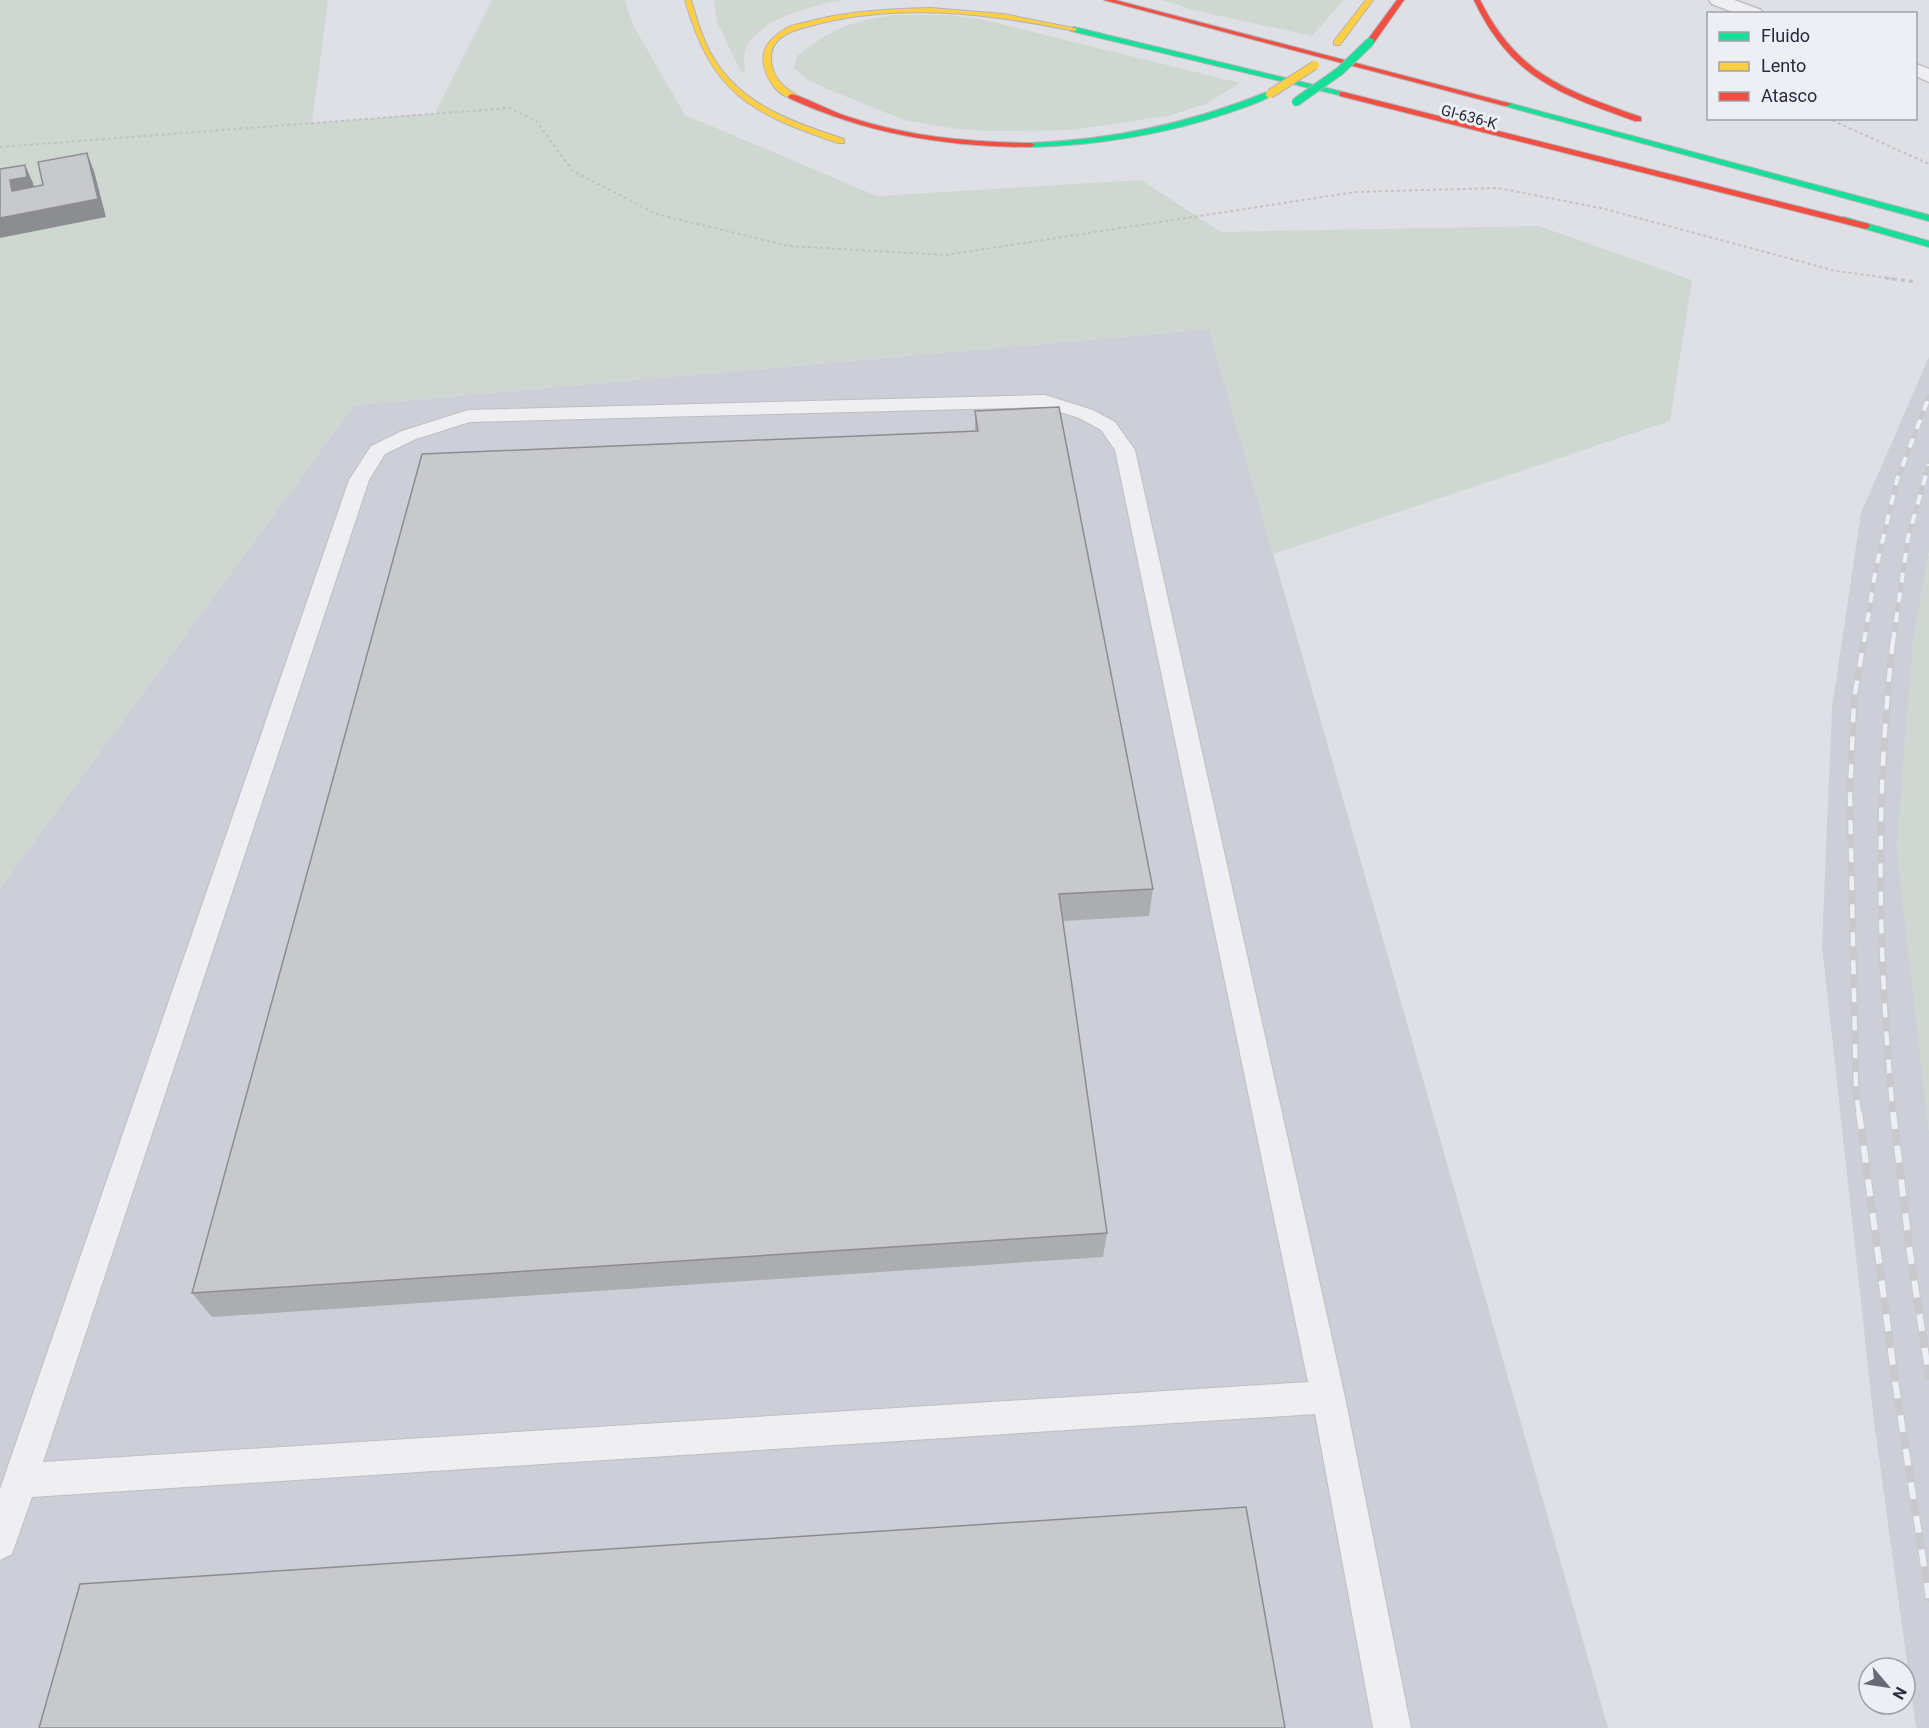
<svg xmlns="http://www.w3.org/2000/svg" width="1929" height="1728" viewBox="0 0 1929 1728" font-family="Roboto,sans-serif">
<rect width="100%" height="100%" fill="#dfe0e5"/>
<g fill="#cdcfd8">
<polygon points="1209,329 1608,1728 0,1728 0,888 354,405"/>
<polygon points="1929,357 1929,551 1913,644 1897,850 1929,1131 1929,1728 1916,1728 1874,1421 1822,946 1832,708 1861,513"/>
</g>
<g fill="#ced8d0">
<polygon points="0,0 328,0 312,123 435,113 492,0 625,0 633,25 685,115 877,196 1141,180 1221,232 1539,226 1692,280 1670,421 1273,554 1209,329 354,405 0,888"/>
<path d="M714,0H846C816,4 755,19 745,51C743,58 745,68 745,75L740,70L717,22Z"/>
<polygon points="1162,0 1344,0 1312,36 1193,10"/>
<path d="M893,15H951L985,20L1240,83L1206,104L1168,116L1071,130L988,131L950,128L904,120L827,89L807,79L794,69L797,56C834,27 847,23 893,15Z"/>
<polygon points="1929,551 1929,1131 1897,850 1913,644"/>
</g>
<g fill="none" stroke-linecap="round" stroke-linejoin="round">
<defs>
<path id="lane" d="M1045,395L1093,410L1115,422L1135,450L1345,1397L1411,1728H1373L1315,1414L32,1497L12,1554L0,1560V1489L349,480L371,446L402,431L468,410ZM1044,407L1079,418L1101,430L1115,450L1308,1382L43,1462L369,480L385,454L416,439L470,422Z"/>
<g id="street">
<polygon points="1709,0 1734,0 1761,10 1763,14 1738,14 1712,4"/>
<polygon points="1916,64 1929,69 1929,82 1916,76"/>
</g>
<g id="fast">
<polygon points="1074,27 1343,92 1347,94 1343,96 1071,31 1070,29"/>
<path d="M1267,92L1274,94C1262,102 1245,107 1231,112C1166,134 1100,145 1031,147L1027,145L1031,143C1114,140 1190,123 1267,92Z"/>
<polygon points="1505,102 1929,215 1929,221 1505,106"/>
<polygon points="1844,217 1929,241 1929,247 1841,222 1841,218"/>
</g>
<g id="slow">
<path d="M685,0H691C697,19 702,39 713,57C741,105 794,123 844,139V143H838C750,113 712,94 685,0Z"/>
<polygon points="1366,0 1373,0 1340,45 1334,45 1334,41"/>
<path d="M931,8L1004,14L1078,29L1074,31C988,13 896,2 810,26C794,30 770,37 771,58C771,74 781,86 795,94V98C776,99 760,70 764,53C766,43 776,34 785,29C791,25 799,24 807,22C847,11 889,9 931,8Z"/>
</g>
<g id="jam">
<polygon points="1104,0 1115,0 1512,104 1505,106"/>
<polygon points="1397,0 1404,0 1373,44 1367,44 1366,42"/>
<path d="M1474,0H1480C1517,75 1567,91 1641,117V121H1635C1559,94 1510,77 1474,0Z"/>
<polygon points="1343,92 1869,224 1870,226 1866,229 1340,96 1340,92"/>
<path d="M792,94C812,100 831,112 852,118C910,137 970,142 1031,143L1035,145L1031,147C946,147 867,134 789,98L788,96Z"/>
</g>
</defs>
<use href="#lane" stroke="#bebec3" stroke-width="2"/>
<use href="#street" stroke="#bebec3" stroke-width="3"/>
<use href="#fast" stroke="#b2b3ba" stroke-width="2"/>
<use href="#slow" stroke="#b2b3ba" stroke-width="2"/>
<use href="#jam" stroke="#b2b3ba" stroke-width="2"/>
<g stroke="#c0c1c7" stroke-width="2" stroke-dasharray="3 3" stroke-linecap="butt">
<polyline points="1827,118 1929,164"/>
<polyline points="0,147 510,108 536,121 573,171 656,214 789,246 946,255 1355,192 1498,188 1605,209 1836,271 1896,279"/>
</g>
<polyline stroke="#c0c1c7" stroke-width="3" stroke-dasharray="4 4" stroke-linecap="butt" points="1885,278 1917,282"/>
<use href="#lane" fill="#efeff2" fill-rule="evenodd"/>
<use href="#street" fill="#efeff2" fill-rule="evenodd"/>
<use href="#fast" fill="#16e098" fill-rule="evenodd"/>
<use href="#slow" fill="#ffcf43" fill-rule="evenodd"/>
<use href="#jam" fill="#f24e42" fill-rule="evenodd"/>
<defs>
<g id="rail-far2">
<polyline points="1864,642 1876,568 1897,480 1929,397"/>
<polyline points="1893,642 1908,538 1929,464"/>
</g>
<g id="rail-far1">
<path d="M1893,640C1875,798 1878,956 1893,1114"/>
<polyline points="1859,1114 1856,1092 1850,796 1854,699 1864,640"/>
</g>
<g id="rail">
<polyline points="1859,1112 1895,1381 1929,1598"/>
<polyline points="1893,1112 1910,1253 1929,1376"/>
</g>
</defs>
<use href="#rail-far2" stroke="#c9c9cd" stroke-width="5"/>
<use href="#rail-far1" stroke="#c9c9cd" stroke-width="7"/>
<use href="#rail" stroke="#c9c9cd" stroke-width="8"/>
<use href="#rail-far2" stroke="#edeff5" stroke-width="4" stroke-dasharray="10" stroke-linecap="butt"/>
<use href="#rail-far1" stroke="#edeff5" stroke-width="4.5" stroke-dasharray="14" stroke-linecap="butt"/>
<use href="#rail" stroke="#edeff5" stroke-width="6" stroke-dasharray="17" stroke-linecap="butt"/>
<defs>
<polyline id="fast-bridge" points="1296,102 1340,71 1370,42"/>
<polyline id="slow-bridge" points="1270,94 1315,65"/>
</defs>
<use href="#fast-bridge" stroke="#b2b3ba" stroke-width="10" stroke-linecap="butt"/>
<use href="#slow-bridge" stroke="#b2b3ba" stroke-width="10" stroke-linecap="butt"/>
<use href="#fast-bridge" stroke="#16e098" stroke-width="8"/>
<use href="#slow-bridge" stroke="#ffcf43" stroke-width="8"/>
</g>
<polygon fill="#acadb0" points="975,411 1153,889 1149,916 1063,921 1107,1233 1103,1257 212,1317 192,1293 975,431"/>
<g fill="#8c8d90">
<polygon points="87,153 94,171 106,217 0,238 0,218"/>
<polygon points="25,165 33,183 36,195 12,191 10,180"/>
</g>
<g fill="#c8c9cd" stroke="#8c8d90" stroke-width="1.5">
<polygon points="87,153 98,199 0,218 0,169 25,165 27,177 10,180 12,191 43,185 38,162"/>
<polygon points="1059,407 1153,889 1059,894 1107,1233 192,1293 422,454 978,431 975,411"/>
<polygon points="1246,1507 1285,1728 39,1728 80,1584"/>
</g>
<g text-anchor="middle" dominant-baseline="central" stroke-width="6" stroke-linejoin="round" paint-order="stroke">
<g font-size="15" fill="#272b3e" stroke="#edeff5">
<text transform="translate(1469 117) rotate(15)">GI-636-K</text>
</g>
</g>
<rect x="1707" y="12" width="210" height="108" fill="#edeff5" stroke="#9ea1ac" stroke-width="1.5"/>
<rect x="1719" y="32" width="30" height="9" fill="#16e098" stroke="#9ea1ac" stroke-width="1.5"/>
<text x="1761" y="42" font-size="18" fill="#272b3e">Fluido</text>
<rect x="1719" y="62" width="30" height="9" fill="#ffcf43" stroke="#9ea1ac" stroke-width="1.5"/>
<text x="1761" y="72" font-size="18" fill="#272b3e">Lento</text>
<rect x="1719" y="92" width="30" height="9" fill="#f24e42" stroke="#9ea1ac" stroke-width="1.5"/>
<text x="1761" y="102" font-size="18" fill="#272b3e">Atasco</text>
<g transform="translate(1887 1686) rotate(119)"><circle r="28" fill="#edeff5" stroke="#9ea1ac" stroke-width="1.5"/>
<path d="M0-4.5L10 22L0 15L-10 22Z" fill="#676a78"/>
<text y="-9" font-size="16" font-weight="bold" text-anchor="middle" fill="#272b3e">N</text>
</g>
</svg>
